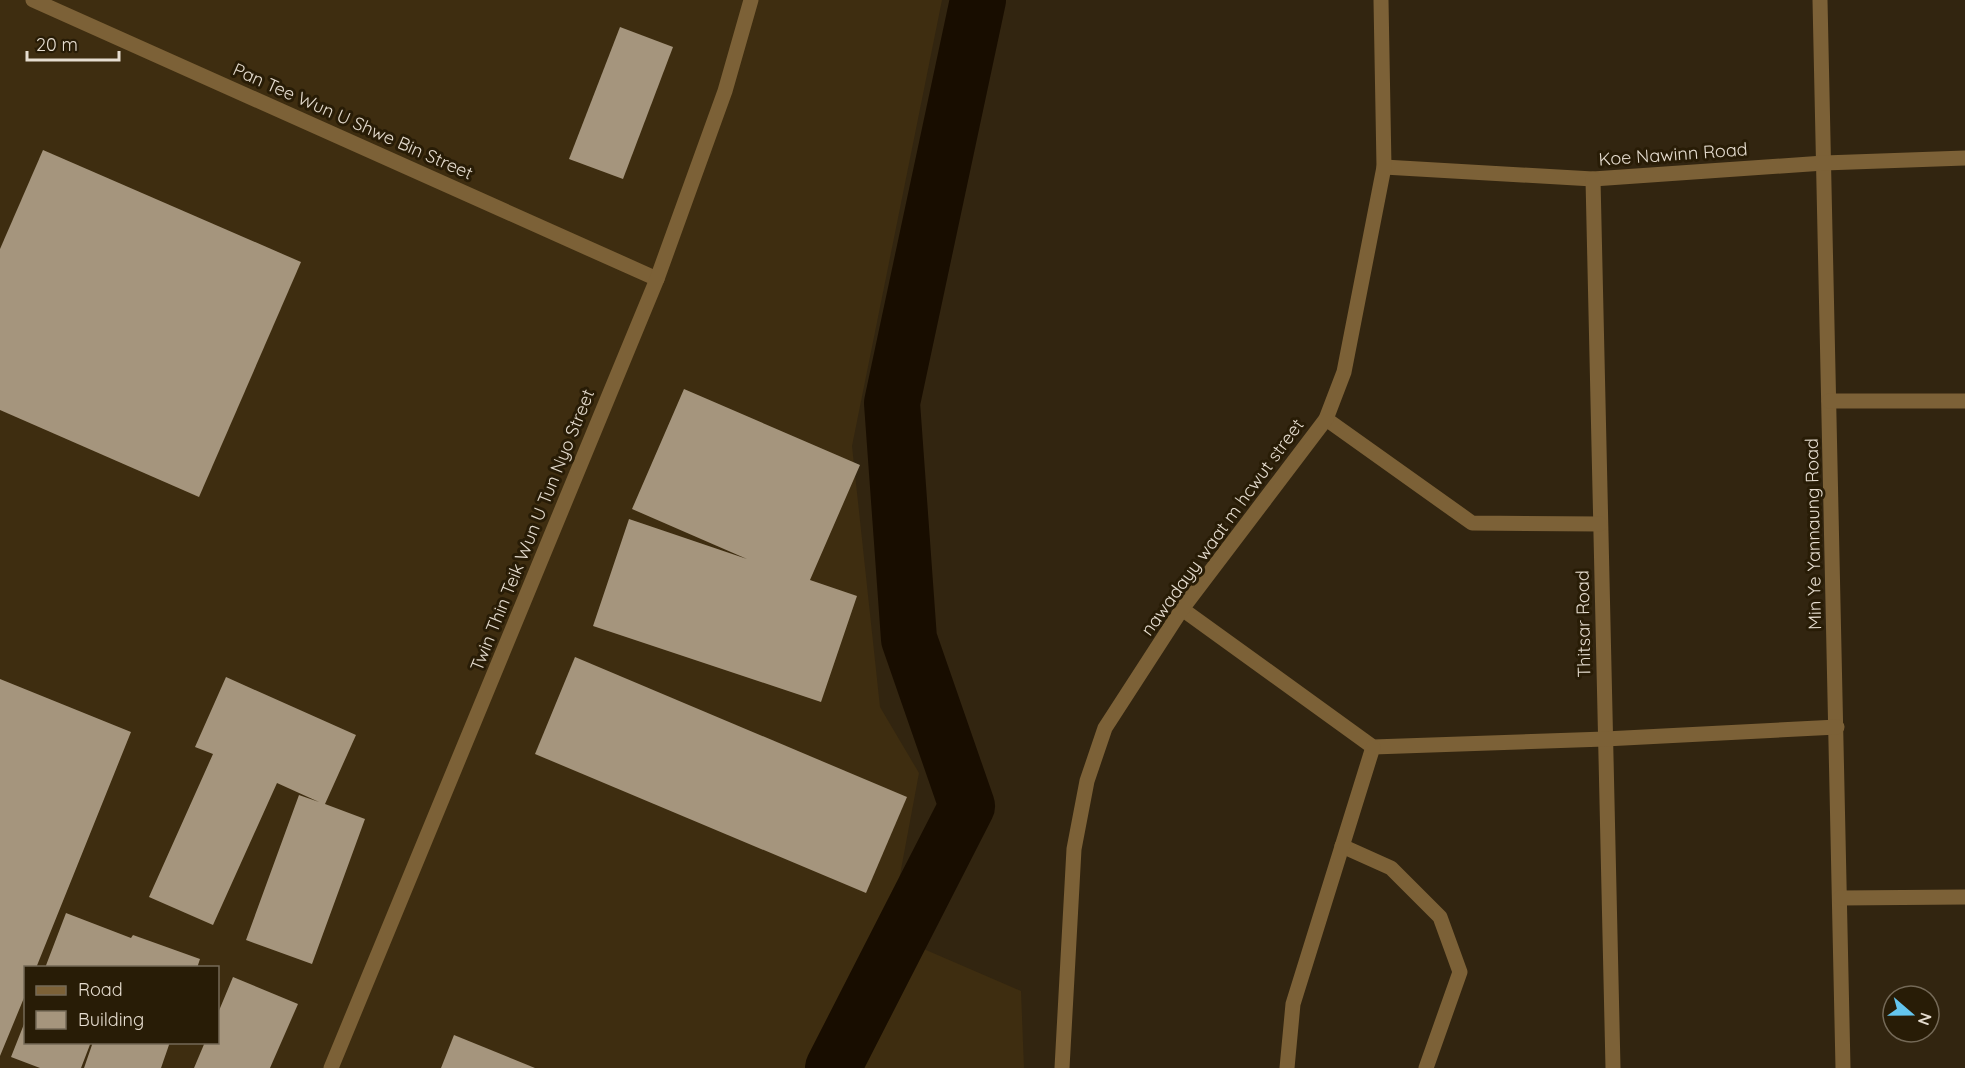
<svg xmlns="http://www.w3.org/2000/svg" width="1965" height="1068" viewBox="0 0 1965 1068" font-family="Quicksand,sans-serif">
<rect width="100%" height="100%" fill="#322510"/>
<path fill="#3e2d10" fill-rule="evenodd" d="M0,0H942L852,446L880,707L919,773L889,934L1021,991L1024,1068H0ZM26,968H218V1042H26Z"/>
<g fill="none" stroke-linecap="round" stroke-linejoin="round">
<polyline stroke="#180d00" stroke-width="56" points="833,1068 967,806 909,639 892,403 978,0"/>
</g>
<g fill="#a5957d">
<polygon points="620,27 673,47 623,179 569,159"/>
<polygon points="43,150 301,262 199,497 0,410 0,249"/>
<polygon points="684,389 860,465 810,580 857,596 821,702 593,626 629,519 747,559 632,509"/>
<polygon points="575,657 907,797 866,893 535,754"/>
<polygon points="226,677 356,735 325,804 365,819 312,964 246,940 299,795 319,802 277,783 213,925 149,897 213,754 195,747"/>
<polygon points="0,679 131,732 36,968 26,968 26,993 0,1056"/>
<polygon points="66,913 131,938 133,935 200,959 197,968 45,968"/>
<polygon points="233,977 298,1004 270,1068 194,1068 205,1042 218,1042 218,1013"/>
<polygon points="26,1019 26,1042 91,1042 81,1068 40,1068 11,1057"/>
<polygon points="454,1035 535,1068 441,1068"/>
<polygon points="93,1042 170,1042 161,1068 84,1068"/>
</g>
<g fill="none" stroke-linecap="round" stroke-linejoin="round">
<g stroke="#7c6137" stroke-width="15">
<polyline points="33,0 657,279"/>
<polyline points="1820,0 1843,1068"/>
<polyline points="1384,167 1593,179 1824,163 1965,158"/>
<polyline points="1593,179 1613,1068"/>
<polyline points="1829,401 1965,401"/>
<polyline points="1326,419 1472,523 1600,524"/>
<polyline points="1182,609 1373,747 1605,739 1837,727"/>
<polyline points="1342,846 1391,868 1440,917 1460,972 1426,1068"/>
<polyline points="1840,898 1965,897"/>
<polyline points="331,1068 657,279 725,91 751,0"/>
<polyline points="1062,1068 1074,849 1087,781 1105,728 1182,609 1326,419 1344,372 1384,167 1381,0"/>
<polyline points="1287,1068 1293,1004 1373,747"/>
</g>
</g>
<g text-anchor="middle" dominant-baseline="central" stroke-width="6" stroke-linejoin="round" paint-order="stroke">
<g font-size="18" fill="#e6ddd0" stroke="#281c06">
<text transform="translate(353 121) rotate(24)">Pan Tee Wun U Shwe Bin Street</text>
<text transform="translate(1673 154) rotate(-4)">Koe Nawinn Road</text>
<text transform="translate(1222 527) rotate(-54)">nawadayy waat m hcwut street</text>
<text transform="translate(532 530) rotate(-68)">Twin Thin Teik Wun U Tun Nyo Street</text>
<text transform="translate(1813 534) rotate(-91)">Min Ye Yannaung Road</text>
<text transform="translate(1583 624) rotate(-91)">Thitsar Road</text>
</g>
</g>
<rect x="24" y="966" width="195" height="78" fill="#281c06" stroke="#746957" stroke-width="1.5"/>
<rect x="36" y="986" width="30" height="9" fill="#7c6137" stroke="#746957" stroke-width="1.5"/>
<text x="78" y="996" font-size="18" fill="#e6ddd0">Road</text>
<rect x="36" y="1011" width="30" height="18" fill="#a5957d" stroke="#746957" stroke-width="1.5"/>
<text x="78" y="1026" font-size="18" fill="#e6ddd0">Building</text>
<g transform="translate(1911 1014) rotate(110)"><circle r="28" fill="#281c06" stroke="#746957" stroke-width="1.5"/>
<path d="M0-4.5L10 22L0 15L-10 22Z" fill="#64c5ee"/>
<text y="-9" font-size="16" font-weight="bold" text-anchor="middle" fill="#e6ddd0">N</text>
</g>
<path d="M27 51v9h92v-9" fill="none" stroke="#e6ddd0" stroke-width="3"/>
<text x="36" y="51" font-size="18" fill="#e6ddd0" stroke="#281c06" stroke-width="4.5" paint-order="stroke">20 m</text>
</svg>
